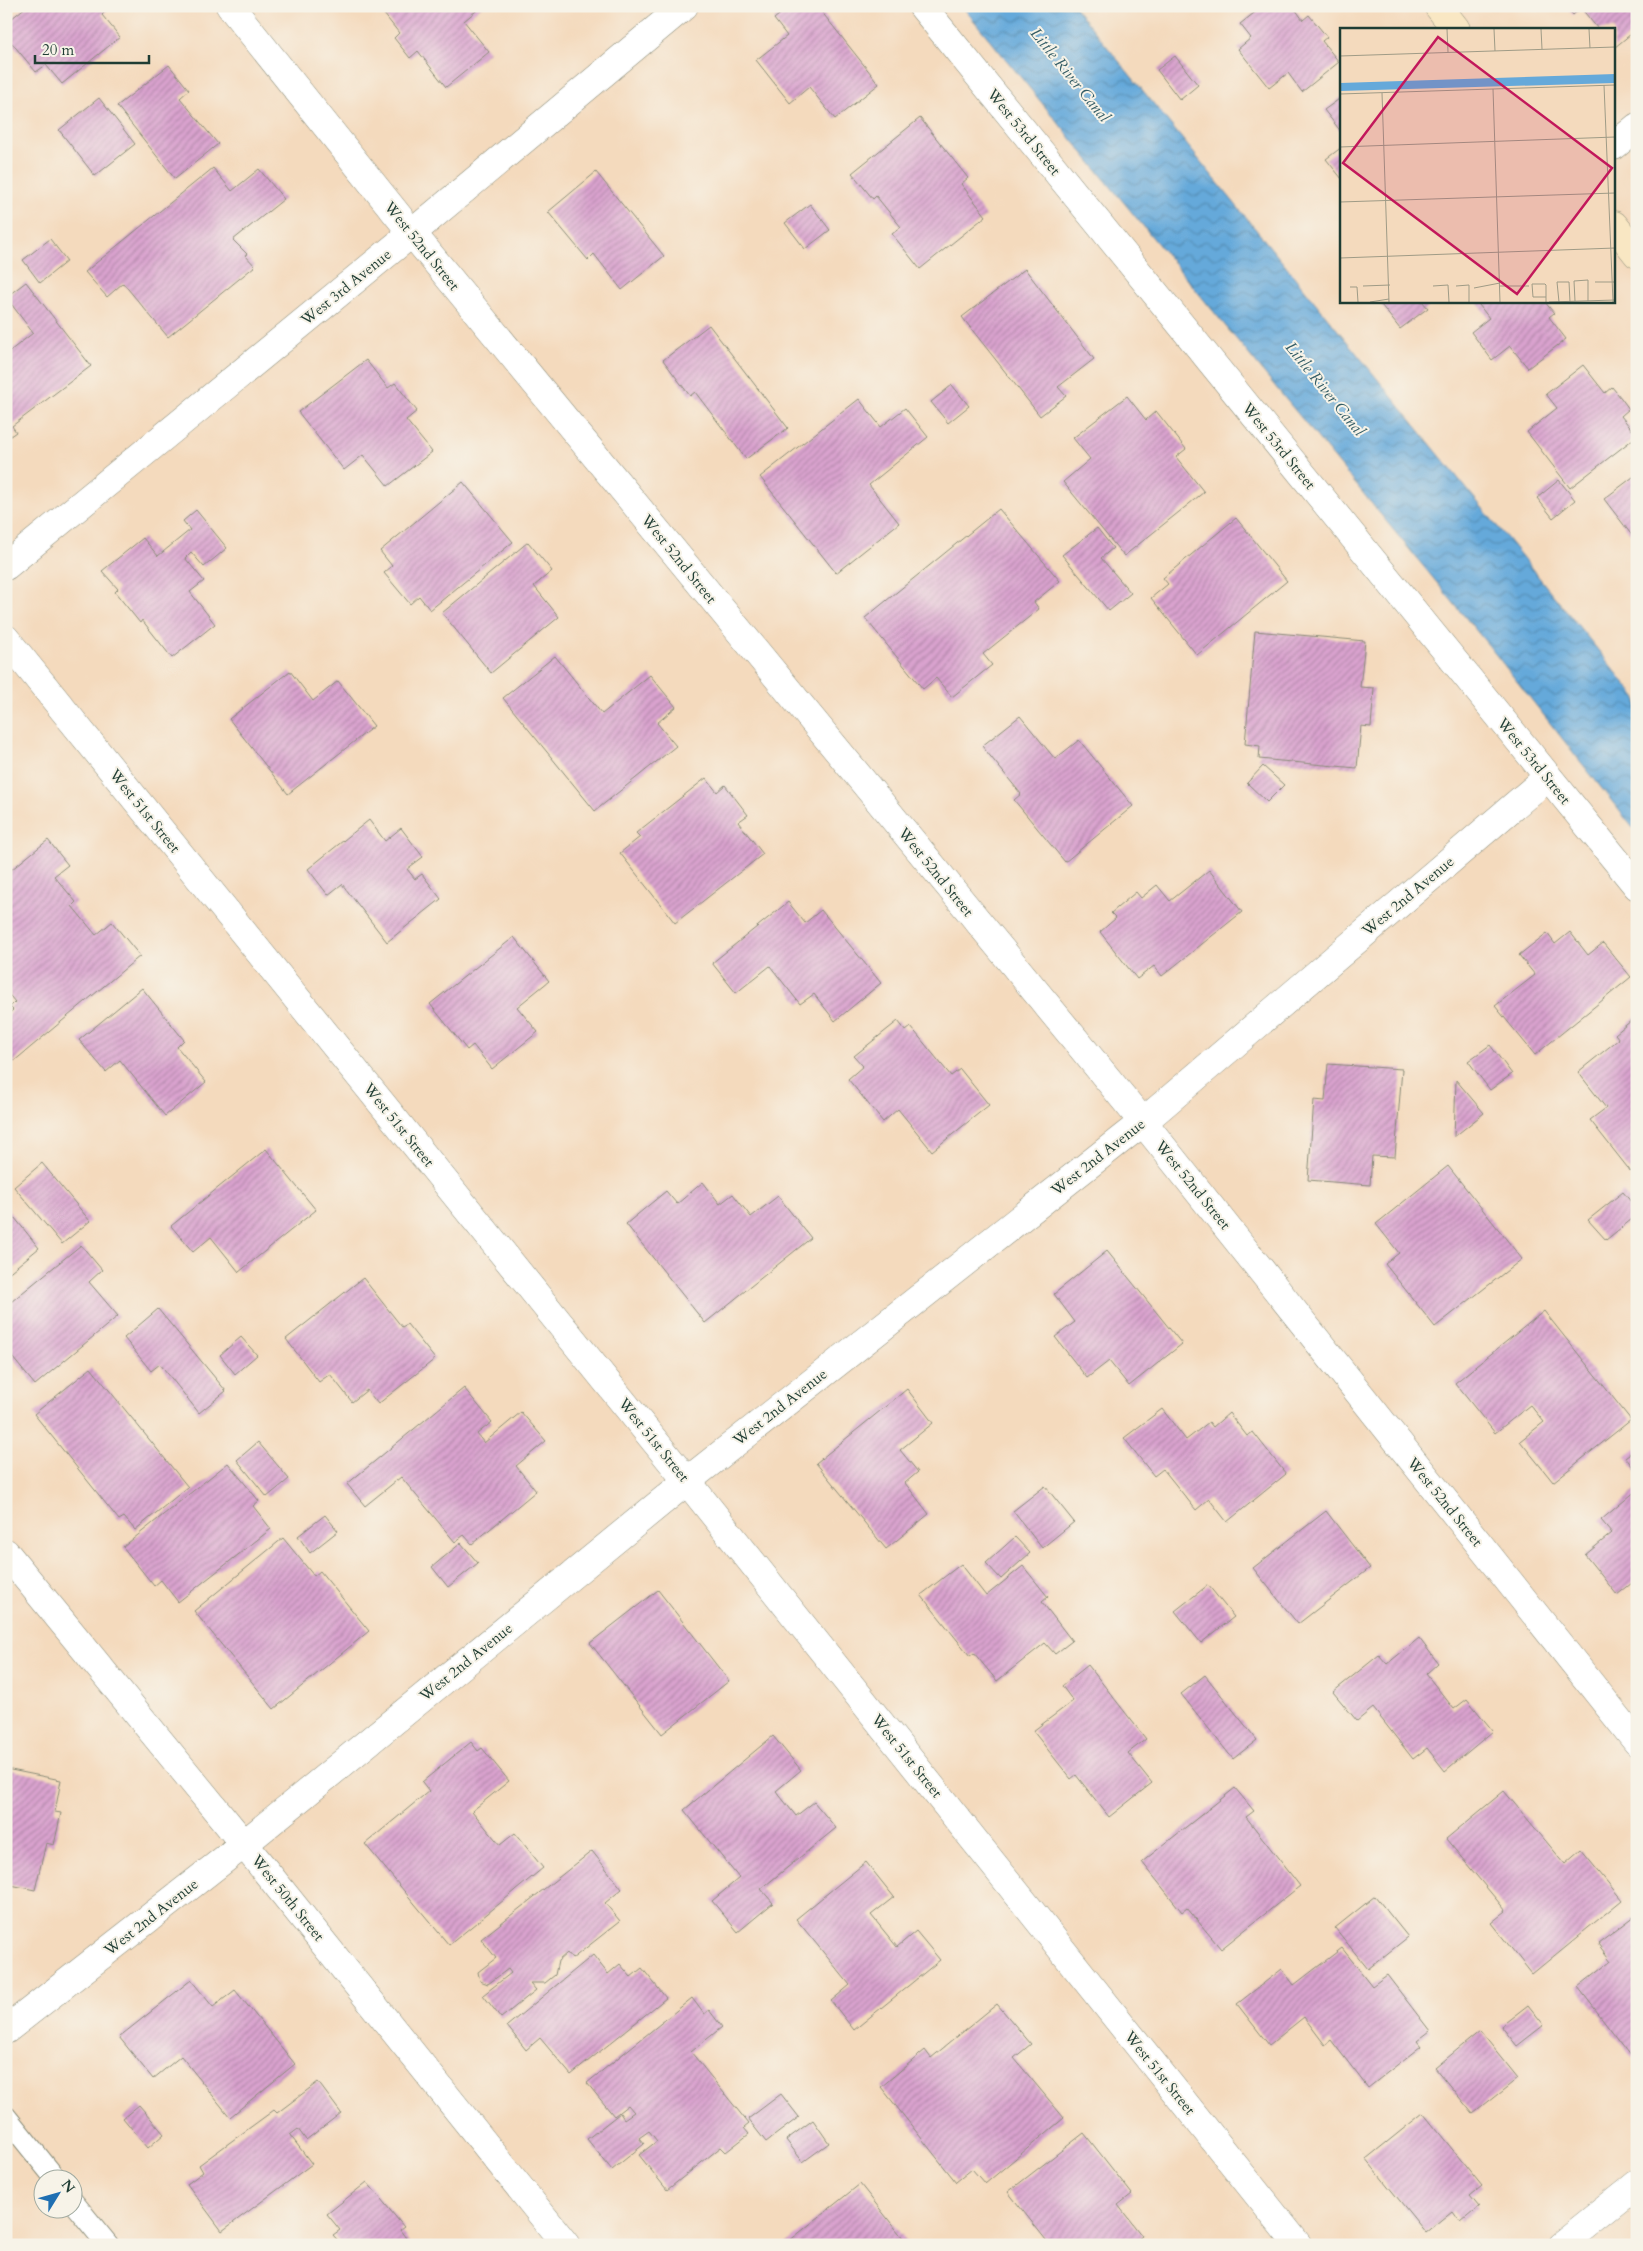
<svg xmlns="http://www.w3.org/2000/svg" width="1643" height="2251" viewBox="0 0 1643 2251" font-family="Cardo,serif">
<defs>
<pattern id="water-waves" width="16" height="10" patternUnits="userSpaceOnUse" patternTransform="scale(1.25)"><rect width="16" height="10" fill="#65a9da"/><path d="M0 5q4-4 8 0t8 0" fill="none" stroke="#538bb2"/></pattern>
<pattern id="building-hatch" width="6" height="6" patternUnits="userSpaceOnUse" patternTransform="scale(1.25)"><rect width="6" height="6" fill="#daa3cf"/><path d="M-1 1l2-2M0 6l6-6M5 7l2-2" fill="none" stroke="#b086a9"/></pattern>
</defs>
<rect width="100%" height="100%" fill="#f7f3e8"/>
<filter id="ink" filterUnits="userSpaceOnUse"><feTurbulence type="fractalNoise" baseFrequency=".02" numOctaves="2"/><feDisplacementMap in="SourceGraphic" scale="10" xChannelSelector="R" yChannelSelector="G"/><feConvolveMatrix kernelMatrix="1 2 1 2 8 2 1 2 1" color-interpolation-filters="sRGB"/></filter>
<filter id="wash" filterUnits="userSpaceOnUse"><feTurbulence type="fractalNoise" baseFrequency=".0096" numOctaves="4" result="noise"/><feDisplacementMap in="SourceGraphic" scale="20" xChannelSelector="R" yChannelSelector="G"/><feGaussianBlur stdDeviation="1.12" result="paint"/><feColorMatrix in="noise" values="0 0 0 0 0 0 0 0 0 0 0 0 0 0 0 0 0 1.4 0 .05"/><feComposite in="paint" operator="in"/></filter>
<g filter="url(#wash)">
<rect width="100%" height="100%" fill="#f4dabd"/>
<polygon fill="url(#water-waves)" stroke="#427387" points="962,6 1074,6 1637,698 1637,833 1489,646"/>
<g id="blocks">
<g fill="url(#building-hatch)">
<polygon points="27,6 110,6 102,15 120,37 62,84 46,65 36,72 6,36 6,23"/>
<polygon points="393,6 482,6 464,21 489,52 446,87 418,51 410,58 394,38 399,33 384,14"/>
<polygon points="790,6 817,6 879,84 835,119 809,87 790,103 756,60 787,36 774,19"/>
<polygon points="1263,6 1293,6 1303,20 1309,15 1327,37 1322,41 1339,62 1302,92 1288,73 1269,88 1238,49 1251,38 1240,24"/>
<polygon points="1566,6 1637,6 1637,29 1614,48 1614,29 1598,29 1581,8 1573,15"/>
<polygon points="1175,56 1198,85 1180,100 1157,70"/>
<polygon points="169,65 189,90 180,98 218,144 175,179 117,106"/>
<polygon points="1342,97 1342,133 1324,110"/>
<polygon points="99,98 135,144 95,176 59,130"/>
<polygon points="920,118 968,178 961,184 986,216 920,269 892,234 901,227 876,196 873,199 852,173"/>
<polygon points="1342,147 1342,179 1326,159"/>
<polygon points="213,168 232,191 259,169 284,199 233,240 247,254 245,255 255,266 168,337 123,283 107,297 85,272"/>
<polygon points="596,172 664,256 622,290 594,254 588,260 548,212"/>
<polygon points="810,204 830,230 805,249 785,223"/>
<polygon points="50,239 67,261 40,283 23,260"/>
<polygon points="1025,269 1094,359 1058,387 1066,396 1040,416 962,317"/>
<polygon points="26,282 91,366 12,426 16,432 6,439 6,354 33,333 6,297"/>
<polygon points="1378,301 1422,301 1428,308 1400,329"/>
<polygon points="1476,301 1544,301 1554,313 1549,317 1566,339 1528,368 1510,346 1492,360 1471,332 1489,318"/>
<polygon points="709,325 788,428 746,459 695,392 690,396 663,360"/>
<polygon points="366,360 388,388 395,383 417,411 406,420 432,452 388,486 363,455 344,470 298,412"/>
<polygon points="1583,365 1605,393 1612,387 1621,398 1629,409 1621,416 1637,436 1570,488 1527,432 1557,408 1546,394"/>
<polygon points="952,385 969,406 948,423 931,402"/>
<polygon points="1127,396 1146,420 1156,411 1186,449 1176,457 1204,492 1124,556 1063,482 1090,459 1073,438"/>
<polygon points="859,399 881,427 905,408 928,437 869,485 899,523 836,573 760,477"/>
<polygon points="1637,474 1637,542 1604,499"/>
<polygon points="1559,480 1575,500 1553,518 1537,498"/>
<polygon points="463,482 513,542 430,610 419,596 410,604 384,573 392,566 380,551"/>
<polygon points="999,509 1060,581 1034,602 1039,609 983,654 992,665 952,697 936,678 923,689 865,618"/>
<polygon points="196,510 227,548 204,567 191,552 185,558 204,581 190,592 215,624 172,658 142,620 140,623 115,592 118,589 102,571 143,538 158,556 190,530 183,521"/>
<polygon points="1236,518 1287,581 1197,655 1151,598 1168,584 1163,578"/>
<polygon points="1097,528 1113,548 1101,558 1131,593 1109,611 1062,555"/>
<polygon points="528,542 552,571 534,586 559,617 491,673 442,613"/>
<polygon points="1255,631 1365,641 1360,687 1374,688 1371,727 1361,726 1357,768 1259,759 1260,746 1245,744"/>
<polygon points="555,656 602,714 650,675 676,707 657,723 676,746 595,811 503,698"/>
<polygon points="290,671 313,701 338,681 374,726 288,794 229,719"/>
<polygon points="1020,716 1055,759 1079,740 1133,806 1065,862 1014,800 1021,794 982,746"/>
<polygon points="1263,766 1284,785 1267,802 1247,783"/>
<polygon points="706,778 717,792 725,785 748,815 738,822 763,854 675,923 620,853 640,837 636,833"/>
<polygon points="369,820 385,841 401,828 423,857 407,869 415,879 422,874 441,899 387,942 342,884 328,895 308,869"/>
<polygon points="48,840 68,865 54,876 76,902 72,906 96,935 112,922 140,956 7,1067 6,1016 13,1010 10,1007 15,1002 6,991 6,883 9,881 6,874"/>
<polygon points="1209,870 1242,912 1162,976 1154,966 1137,979 1100,932 1116,918 1111,913 1136,892 1141,898 1157,885 1170,901"/>
<polygon points="788,902 805,923 821,910 881,983 835,1021 814,994 800,1004 770,966 736,993 712,963"/>
<polygon points="1570,932 1588,955 1603,943 1631,977 1535,1055 1495,1006 1535,975 1519,955 1547,933 1555,944"/>
<polygon points="514,937 549,981 517,1007 538,1032 492,1069 473,1045 467,1050 430,1004"/>
<polygon points="142,988 184,1040 177,1047 206,1082 165,1116 120,1060 106,1072 79,1040"/>
<polygon points="1637,1016 1637,1168 1631,1172 1590,1120 1606,1108 1578,1072 1619,1039 1615,1034"/>
<polygon points="898,1021 906,1031 911,1027 951,1076 960,1069 989,1105 932,1151 898,1109 883,1122 848,1079 863,1066 854,1056"/>
<polygon points="1490,1045 1512,1074 1490,1090 1468,1061"/>
<polygon points="1328,1064 1402,1069 1395,1157 1372,1156 1370,1185 1308,1180 1314,1100 1325,1101"/>
<polygon points="1456,1080 1484,1113 1454,1137"/>
<polygon points="266,1149 316,1210 239,1272 211,1237 193,1252 171,1226"/>
<polygon points="42,1163 90,1221 62,1244 14,1187"/>
<polygon points="1448,1166 1522,1259 1435,1327 1385,1264 1399,1253 1376,1224"/>
<polygon points="703,1182 720,1204 733,1194 751,1217 778,1196 811,1238 705,1323 626,1224 666,1191 677,1204"/>
<polygon points="1623,1192 1637,1209 1637,1215 1606,1240 1588,1220"/>
<polygon points="6,1207 39,1248 6,1275"/>
<polygon points="81,1245 102,1270 89,1282 118,1316 35,1385 8,1352 6,1354 6,1306"/>
<polygon points="1107,1251 1182,1344 1129,1386 1109,1361 1087,1378 1055,1337 1075,1322 1054,1294"/>
<polygon points="363,1278 402,1327 407,1324 435,1359 378,1404 367,1390 352,1402 330,1374 319,1382 286,1339"/>
<polygon points="158,1309 226,1391 199,1413 160,1364 151,1371 124,1338"/>
<polygon points="1544,1311 1631,1420 1553,1482 1520,1441 1544,1422 1530,1405 1495,1433 1455,1383"/>
<polygon points="241,1337 257,1355 235,1374 220,1355"/>
<polygon points="91,1368 188,1487 135,1530 124,1517 119,1520 34,1414"/>
<polygon points="464,1388 492,1422 477,1434 484,1443 521,1412 546,1441 516,1466 536,1491 472,1544 464,1535 455,1542 401,1477 365,1506 347,1484"/>
<polygon points="907,1389 933,1423 900,1450 918,1472 905,1483 929,1514 886,1549 816,1463"/>
<polygon points="1162,1409 1186,1440 1209,1422 1213,1427 1229,1413 1247,1436 1253,1432 1286,1474 1227,1522 1209,1499 1196,1510 1163,1469 1154,1476 1124,1438"/>
<polygon points="258,1442 289,1479 267,1497 237,1460"/>
<polygon points="1637,1448 1637,1472 1625,1457"/>
<polygon points="228,1463 259,1501 253,1506 271,1529 178,1602 161,1580 154,1586 123,1547"/>
<polygon points="1045,1486 1074,1522 1042,1548 1013,1511"/>
<polygon points="1637,1490 1637,1579 1617,1595 1585,1555 1612,1533 1601,1520"/>
<polygon points="1326,1511 1370,1568 1298,1624 1253,1568"/>
<polygon points="325,1515 338,1531 310,1553 298,1536"/>
<polygon points="1015,1537 1030,1553 1001,1579 986,1563"/>
<polygon points="283,1538 314,1576 320,1571 369,1631 274,1709 194,1611"/>
<polygon points="461,1543 478,1563 448,1587 432,1567"/>
<polygon points="961,1564 986,1596 1023,1566 1048,1597 1042,1602 1072,1641 1055,1654 1045,1643 997,1681 974,1653 970,1656 921,1595"/>
<polygon points="1208,1585 1234,1617 1201,1643 1175,1611"/>
<polygon points="658,1590 729,1681 662,1734 590,1643"/>
<polygon points="1419,1638 1438,1663 1426,1674 1454,1709 1467,1699 1493,1731 1445,1771 1427,1748 1413,1759 1373,1708 1357,1721 1333,1692 1379,1655 1387,1664"/>
<polygon points="1088,1665 1146,1739 1128,1753 1152,1783 1109,1817 1076,1775 1071,1779 1033,1731 1073,1701 1062,1686"/>
<polygon points="1205,1675 1257,1740 1233,1759 1181,1694"/>
<polygon points="773,1736 801,1770 776,1791 796,1816 814,1802 836,1828 761,1889 773,1903 738,1932 712,1901 739,1878 684,1810"/>
<polygon points="471,1742 478,1751 482,1748 509,1781 472,1811 500,1845 515,1833 543,1868 449,1945 365,1844 429,1791 422,1782"/>
<polygon points="6,1769 61,1780 55,1812 61,1813 54,1845 46,1843 35,1890 6,1884"/>
<polygon points="1235,1788 1254,1811 1246,1817 1300,1886 1221,1949 1187,1908 1182,1912 1142,1862"/>
<polygon points="1504,1791 1565,1864 1581,1850 1622,1900 1532,1974 1491,1923 1506,1911 1446,1839"/>
<polygon points="592,1851 622,1889 605,1903 620,1921 572,1959 567,1953 558,1961 555,1975 545,1983 530,1983 536,1990 501,2018 483,1995 511,1973 508,1969 488,1984 480,1981 478,1972 496,1958 481,1939"/>
<polygon points="866,1862 894,1897 871,1915 897,1947 916,1931 940,1960 854,2030 831,2001 850,1985 796,1919"/>
<polygon points="1375,1896 1408,1937 1368,1969 1335,1928"/>
<polygon points="1635,1916 1637,1918 1637,2053 1632,2057 1578,1987 1611,1961 1598,1944"/>
<polygon points="1342,1948 1372,1986 1387,1975 1430,2031 1417,2041 1421,2046 1368,2088 1331,2040 1325,2045 1304,2017 1269,2045 1237,2004 1282,1969 1294,1985"/>
<polygon points="593,1955 608,1974 620,1964 631,1977 642,1968 666,1998 571,2075 540,2038 526,2050 507,2026"/>
<polygon points="191,1980 213,2007 235,1990 295,2064 230,2117 181,2056 153,2079 119,2037"/>
<polygon points="692,1998 704,2014 709,2010 722,2027 691,2052 749,2124 744,2128 749,2134 726,2152 721,2147 667,2190 639,2155 657,2141 649,2131 639,2138 644,2144 612,2170 587,2139 620,2113 624,2119 634,2112 628,2105 614,2116 587,2083"/>
<polygon points="997,2004 1031,2044 1014,2058 1064,2118 985,2184 972,2169 956,2182 881,2087 925,2050 931,2058"/>
<polygon points="1528,2005 1544,2025 1517,2046 1501,2026"/>
<polygon points="1480,2031 1518,2078 1473,2114 1435,2068"/>
<polygon points="318,2082 341,2113 306,2140 298,2129 290,2135 312,2164 222,2231 187,2184 203,2172 199,2165 274,2110 277,2113"/>
<polygon points="781,2094 799,2117 766,2142 748,2119"/>
<polygon points="139,2105 164,2134 148,2148 123,2118"/>
<polygon points="1423,2113 1482,2186 1470,2196 1479,2207 1461,2222 1453,2211 1426,2233 1366,2159"/>
<polygon points="813,2120 829,2143 803,2162 786,2140"/>
<polygon points="1084,2133 1132,2194 1118,2205 1142,2236 1131,2245 1050,2245 1008,2192"/>
<polygon points="367,2182 404,2227 400,2230 411,2245 342,2245 333,2235 340,2230 327,2214"/>
<polygon points="860,2184 907,2243 784,2245"/>
</g>
</g>
</g>
<g filter="url(#ink)">
<use href="#blocks" fill-opacity="0" stroke="#8a8c78" stroke-width="1"/>
<g fill="none" stroke-linecap="round" stroke-linejoin="round">
<defs>
<g id="lane">
<polyline points="6,2117 55,2178"/>
<polyline points="72,2201 108,2245"/>
</g>
<g id="street">
<polyline points="230,6 412,233 1143,1122 1637,1742"/>
<polyline points="922,6 1637,886"/>
<polyline points="1614,146 1637,127"/>
<polyline points="6,566 412,233 684,6"/>
<polyline points="6,639 687,1481 1298,2245"/>
<polyline points="6,1553 244,1844 566,2245"/>
<polyline points="6,2030 244,1844 687,1481 1143,1122 1548,777"/>
<polyline points="1561,2245 1637,2184"/>
</g>
<g id="secondary">
<polyline points="1438,6 1456,29"/>
<polyline points="1614,225 1637,254"/>
</g>
</defs>
<use href="#lane" stroke="#8a8c78" stroke-width="23"/>
<use href="#street" stroke="#8a8c78" stroke-width="29"/>
<use href="#secondary" stroke="#8a8c78" stroke-width="29"/>
<use href="#lane" stroke="#fff" stroke-width="21"/>
<use href="#street" stroke="#fff" stroke-width="28"/>
<use href="#secondary" stroke="#f9e7c3" stroke-width="28"/>
</g>
</g>
<g text-anchor="middle" dominant-baseline="central" stroke-width="4" stroke-linejoin="round" paint-order="stroke">
<g font-size="15" fill="#1f3d34" stroke="#f7f3e8">
<text transform="translate(1024 132) rotate(51)">West 53rd Street</text>
<text transform="translate(422 246) rotate(51)">West 52nd Street</text>
<text transform="translate(346 287) rotate(-39)">West 3rd Avenue</text>
<text transform="translate(1279 446) rotate(51)">West 53rd Street</text>
<text transform="translate(679 559) rotate(51)">West 52nd Street</text>
<text transform="translate(1534 761) rotate(51)">West 53rd Street</text>
<text transform="translate(145 811) rotate(51)">West 51st Street</text>
<text transform="translate(936 872) rotate(51)">West 52nd Street</text>
<text transform="translate(1408 896) rotate(-40)">West 2nd Avenue</text>
<text transform="translate(399 1125) rotate(51)">West 51st Street</text>
<text transform="translate(1098 1157) rotate(-38)">West 2nd Avenue</text>
<text transform="translate(1193 1185) rotate(51)">West 52nd Street</text>
<text transform="translate(780 1407) rotate(-38)">West 2nd Avenue</text>
<text transform="translate(654 1440) rotate(51)">West 51st Street</text>
<text transform="translate(1445 1502) rotate(51)">West 52nd Street</text>
<text transform="translate(466 1662) rotate(-39)">West 2nd Avenue</text>
<text transform="translate(907 1756) rotate(51)">West 51st Street</text>
<text transform="translate(288 1898) rotate(51)">West 50th Street</text>
<text transform="translate(151 1917) rotate(-38)">West 2nd Avenue</text>
<text transform="translate(1160 2073) rotate(51)">West 51st Street</text>
</g>
<g font-size="16" font-style="italic" fill="#345d66" stroke="#f7f3e8">
<text transform="translate(1070 75) rotate(51)">Little River Canal</text>
<text transform="translate(1325 389) rotate(51)">Little River Canal</text>
</g>
</g>
<g transform="translate(1340 28)">
<rect width="275" height="275" fill="#f4dabd"/>
<path d="M275,46V55L0,63V55Z" fill="#65a9da"/>
<path fill="none" stroke="#9f9b86" stroke-width="1" d="M107,1L108,24M154,1L155,23M201,1L202,21M249,1L250,20M0,28L275,19M264,57L273,274M153,61L160,274M42,65L49,274M0,66L275,57M0,119L275,109M0,174L275,165M0,230L275,220M255,254H275M23,258L50,257M93,258L108,257L109,274M116,258L129,257V274M160,258H189M10,259H17L18,274M134,260L160,255M206,269H193L192,256H205L206,257V274M235,273L234,253L248,252V273M30,274L49,271M209,274L275,272M219,274L217,254H229L230,274"/>
<path fill="#c2185b" fill-opacity="0.15" stroke="#c2185b" stroke-width="2.5" d="M98,9L272,140L177,266L3,135Z"/>
<rect width="275" height="275" fill="none" stroke="#1f3d34" stroke-width="2.5"/>
</g>
<rect width="1643" height="2251" fill="none" stroke="#f7f3e8" stroke-width="25"/>
<g transform="translate(58 2194) rotate(53)"><circle r="24" fill="#f7f3e8" stroke="#a1aaa0"/>
<path d="M0-4L9 19L0 12L-9 19Z" fill="#1f6fb2"/>
<text y="-8" font-size="14" font-weight="bold" text-anchor="middle" fill="#1f3d34">N</text>
</g>
<path d="M35 55v8h114v-8" fill="none" stroke="#1f3d34" stroke-width="2.5"/>
<text x="42" y="55" font-size="15" fill="#1f3d34" stroke="#f7f3e8" stroke-width="4" paint-order="stroke">20 m</text>
</svg>
